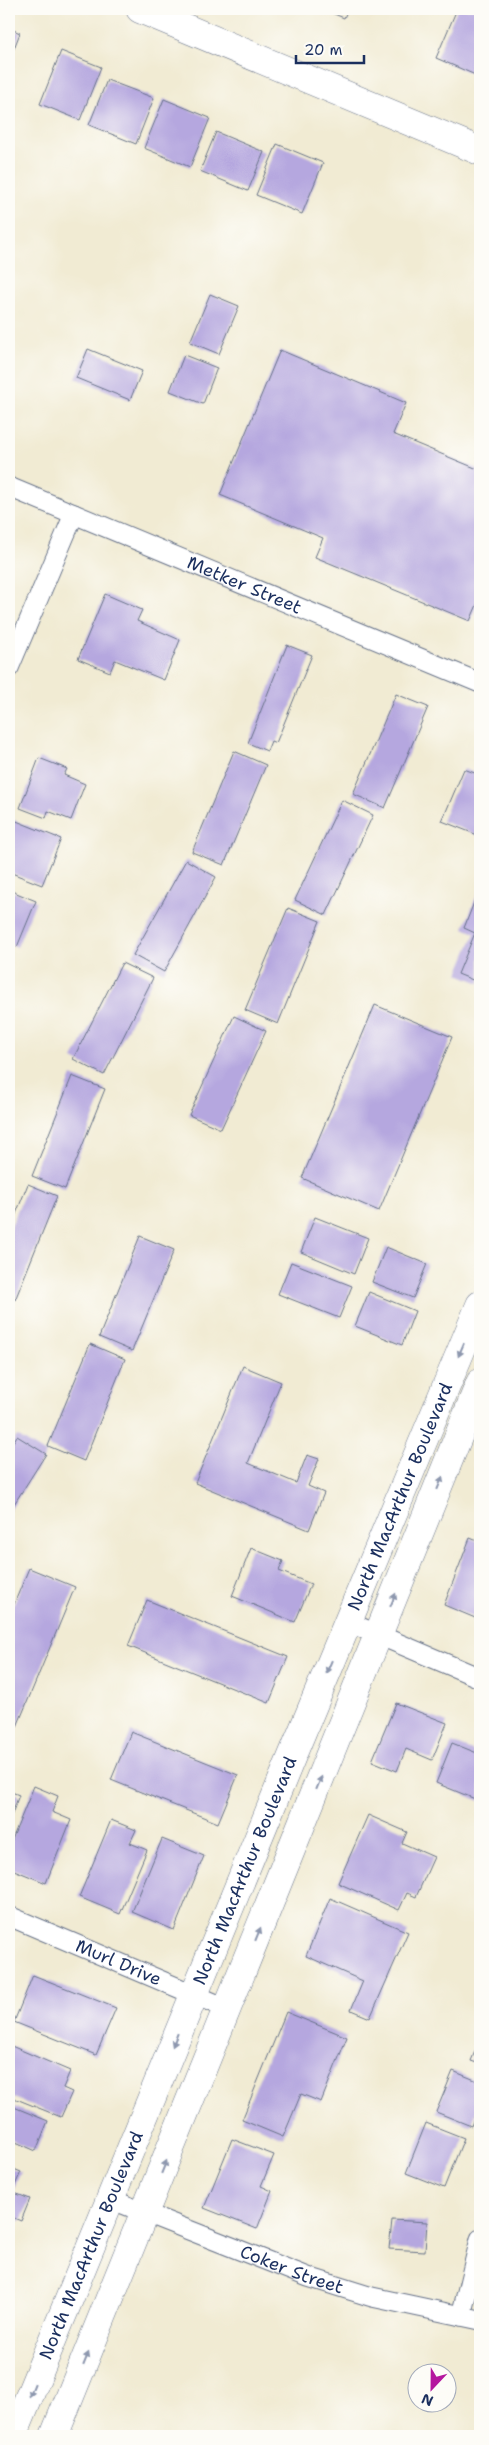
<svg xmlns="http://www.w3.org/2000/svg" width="489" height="2445" viewBox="0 0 489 2445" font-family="'Shantell Sans',sans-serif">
<rect width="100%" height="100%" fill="#fdfcf7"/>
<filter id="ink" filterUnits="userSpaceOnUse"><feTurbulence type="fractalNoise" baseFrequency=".02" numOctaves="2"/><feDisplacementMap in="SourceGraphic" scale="10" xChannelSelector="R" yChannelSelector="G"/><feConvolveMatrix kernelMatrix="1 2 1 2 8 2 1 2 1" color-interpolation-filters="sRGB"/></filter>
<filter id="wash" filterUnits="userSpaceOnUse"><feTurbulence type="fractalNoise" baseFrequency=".0096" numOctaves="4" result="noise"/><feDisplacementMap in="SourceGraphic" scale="20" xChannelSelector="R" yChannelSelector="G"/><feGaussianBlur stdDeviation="1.12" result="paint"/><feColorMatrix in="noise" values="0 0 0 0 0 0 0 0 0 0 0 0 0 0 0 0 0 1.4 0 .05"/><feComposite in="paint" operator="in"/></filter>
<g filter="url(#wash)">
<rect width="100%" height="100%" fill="#f1ebd3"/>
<g id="blocks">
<g fill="#b5a7df">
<polygon points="322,9 348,9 344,18"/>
<polygon points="457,9 480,9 480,77 436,58"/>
<polygon points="9,28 20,33 9,61"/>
<polygon points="61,51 101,67 80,120 40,104"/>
<polygon points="107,80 154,98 136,144 89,125"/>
<polygon points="164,99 210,118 190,167 144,148"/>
<polygon points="216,132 264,152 248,191 200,171"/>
<polygon points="277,144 323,163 302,214 256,195"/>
<polygon points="210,294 239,306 219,354 190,342"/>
<polygon points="88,349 142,371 130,400 76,378"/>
<polygon points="280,350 406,403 393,434 480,470 480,598 470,621 315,557 323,538 220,495"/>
<polygon points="184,355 217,368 203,404 170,391"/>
<polygon points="105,594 142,610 137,621 180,640 164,680 115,660 110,672 78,659"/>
<polygon points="287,645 312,655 276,743 271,741 267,751 248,743"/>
<polygon points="396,694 428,707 385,808 353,794"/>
<polygon points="234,751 266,765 224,865 192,852"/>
<polygon points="39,758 67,769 64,775 85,784 71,820 48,811 46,818 20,808"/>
<polygon points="464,769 480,775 480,836 442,821"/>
<polygon points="342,800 373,815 326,915 295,900"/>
<polygon points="14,820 61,839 42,885 9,872 9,833"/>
<polygon points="186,860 216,877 164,972 133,955"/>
<polygon points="480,887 480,983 458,974 475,933 464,928"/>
<polygon points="9,890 36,901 17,947 9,943"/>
<polygon points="288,908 320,921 278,1024 245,1010"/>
<polygon points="122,963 153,978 104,1075 73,1059"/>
<polygon points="375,1005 452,1037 379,1211 302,1178"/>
<polygon points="234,1016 266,1031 221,1129 189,1115"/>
<polygon points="72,1076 105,1089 65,1189 32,1176"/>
<polygon points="28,1184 57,1196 15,1300 9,1297 9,1231"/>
<polygon points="315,1217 368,1238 354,1274 301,1252"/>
<polygon points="140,1236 174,1250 132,1351 99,1337"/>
<polygon points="386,1247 427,1264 413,1298 372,1282"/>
<polygon points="291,1262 352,1286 339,1318 278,1294"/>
<polygon points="369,1292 415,1311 402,1345 355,1326"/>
<polygon points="9,1306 14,1308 9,1321"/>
<polygon points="90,1344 125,1359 84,1461 48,1446"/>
<polygon points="243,1366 281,1382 248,1463 296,1483 307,1455 319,1459 308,1486 324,1493 309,1530 195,1483"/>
<polygon points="17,1436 46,1454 9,1512 9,1448"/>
<polygon points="470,1538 480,1542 480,1620 444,1605"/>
<polygon points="251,1548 283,1561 279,1571 311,1584 295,1622 232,1596"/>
<polygon points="29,1568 75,1587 11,1741 9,1740 9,1616"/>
<polygon points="147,1600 288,1657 269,1703 128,1646"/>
<polygon points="396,1703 447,1723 432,1760 406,1749 397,1771 372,1761"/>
<polygon points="131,1732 238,1775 218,1823 111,1780"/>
<polygon points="452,1743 477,1753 480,1744 480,1801 436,1783"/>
<polygon points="34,1786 58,1796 52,1812 71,1820 46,1883 9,1868 9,1847"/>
<polygon points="9,1791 19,1795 9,1822"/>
<polygon points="368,1815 407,1832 402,1843 434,1857 416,1897 407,1893 399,1910 338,1883"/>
<polygon points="111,1820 136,1830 130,1843 147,1850 120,1914 79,1897"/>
<polygon points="162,1839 204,1856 174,1930 132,1912"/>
<polygon points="330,1898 408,1932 370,2018 351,2010 363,1981 306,1956"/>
<polygon points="33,1975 116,2008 96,2055 14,2022"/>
<polygon points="286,2012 347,2037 321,2102 301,2094 283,2137 242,2120"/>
<polygon points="480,2039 480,2064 471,2061"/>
<polygon points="9,2045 70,2071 63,2088 72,2092 61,2117 9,2096"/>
<polygon points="453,2071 480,2082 480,2102 471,2126 436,2112"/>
<polygon points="9,2105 48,2121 36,2151 9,2139"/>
<polygon points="426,2123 464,2138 444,2188 406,2173"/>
<polygon points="232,2139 274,2155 261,2186 272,2191 257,2229 204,2208"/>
<polygon points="9,2167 21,2172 12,2192 30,2199 21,2221 9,2216"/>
<polygon points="392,2220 427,2222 425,2251 389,2249"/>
</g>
</g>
</g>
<g filter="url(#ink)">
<use href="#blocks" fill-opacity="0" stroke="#667187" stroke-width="1"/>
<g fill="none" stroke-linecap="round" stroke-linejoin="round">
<defs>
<g id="street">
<path id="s1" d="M9,487L480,683"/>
<polyline points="9,668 74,514"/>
<polyline points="348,1622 480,1678"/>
<path id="s2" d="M9,1916L228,2009"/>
<path id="s3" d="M110,2199L308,2277L372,2297L480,2320"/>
<polyline points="461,2316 480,2239"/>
</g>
<g id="secondary">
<polyline points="140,9 480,151"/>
<path id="s4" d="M13,2436L292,1756L480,1305"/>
<polyline points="54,2436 480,1383"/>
</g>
</defs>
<use href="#street" stroke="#667187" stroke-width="21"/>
<use href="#secondary" stroke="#667187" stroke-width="29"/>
<use href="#street" stroke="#fff" stroke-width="19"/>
<use href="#secondary" stroke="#fff" stroke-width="28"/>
</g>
<defs><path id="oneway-solid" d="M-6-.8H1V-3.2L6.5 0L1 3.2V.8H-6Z" transform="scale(1.25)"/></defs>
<g fill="#8d97ae">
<use href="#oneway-solid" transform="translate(461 1350) rotate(113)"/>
<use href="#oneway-solid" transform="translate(440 1483) rotate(-68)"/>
<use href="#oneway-solid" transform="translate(393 1600) rotate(-68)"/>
<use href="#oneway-solid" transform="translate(329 1667) rotate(113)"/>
<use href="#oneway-solid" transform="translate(319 1783) rotate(-68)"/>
<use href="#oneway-solid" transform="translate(258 1934) rotate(-68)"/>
<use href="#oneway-solid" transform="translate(175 2040) rotate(112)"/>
<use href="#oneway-solid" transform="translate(164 2167) rotate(-68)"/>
<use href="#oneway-solid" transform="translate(86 2359) rotate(-68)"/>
<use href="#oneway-solid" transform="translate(32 2390) rotate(112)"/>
</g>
</g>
<g text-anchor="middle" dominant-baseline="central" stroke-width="4" stroke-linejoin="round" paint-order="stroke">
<g font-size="18" fill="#1b2f5e" stroke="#fdfcf7">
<text stroke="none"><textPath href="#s1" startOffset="255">Metker Street</textPath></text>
<text stroke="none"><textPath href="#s4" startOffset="1016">North MacArthur Boulevard</textPath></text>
<text stroke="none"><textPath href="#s4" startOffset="611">North MacArthur Boulevard</textPath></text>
<text stroke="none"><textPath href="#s2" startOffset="119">Murl Drive</textPath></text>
<text stroke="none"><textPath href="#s4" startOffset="206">North MacArthur Boulevard</textPath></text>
<text stroke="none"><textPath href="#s3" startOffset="195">Coker Street</textPath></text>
</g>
</g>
<rect width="489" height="2445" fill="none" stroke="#fdfcf7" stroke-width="30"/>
<g transform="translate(432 2388) rotate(202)"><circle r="24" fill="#fdfcf7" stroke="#a3aaba"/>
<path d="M0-4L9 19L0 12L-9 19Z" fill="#b5179e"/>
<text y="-8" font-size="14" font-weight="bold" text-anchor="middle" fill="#1b2f5e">N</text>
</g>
<path d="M296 55v8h68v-8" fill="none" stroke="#1b2f5e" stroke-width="2.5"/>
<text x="304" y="55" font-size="15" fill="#1b2f5e" stroke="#fdfcf7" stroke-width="4" paint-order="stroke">20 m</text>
</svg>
